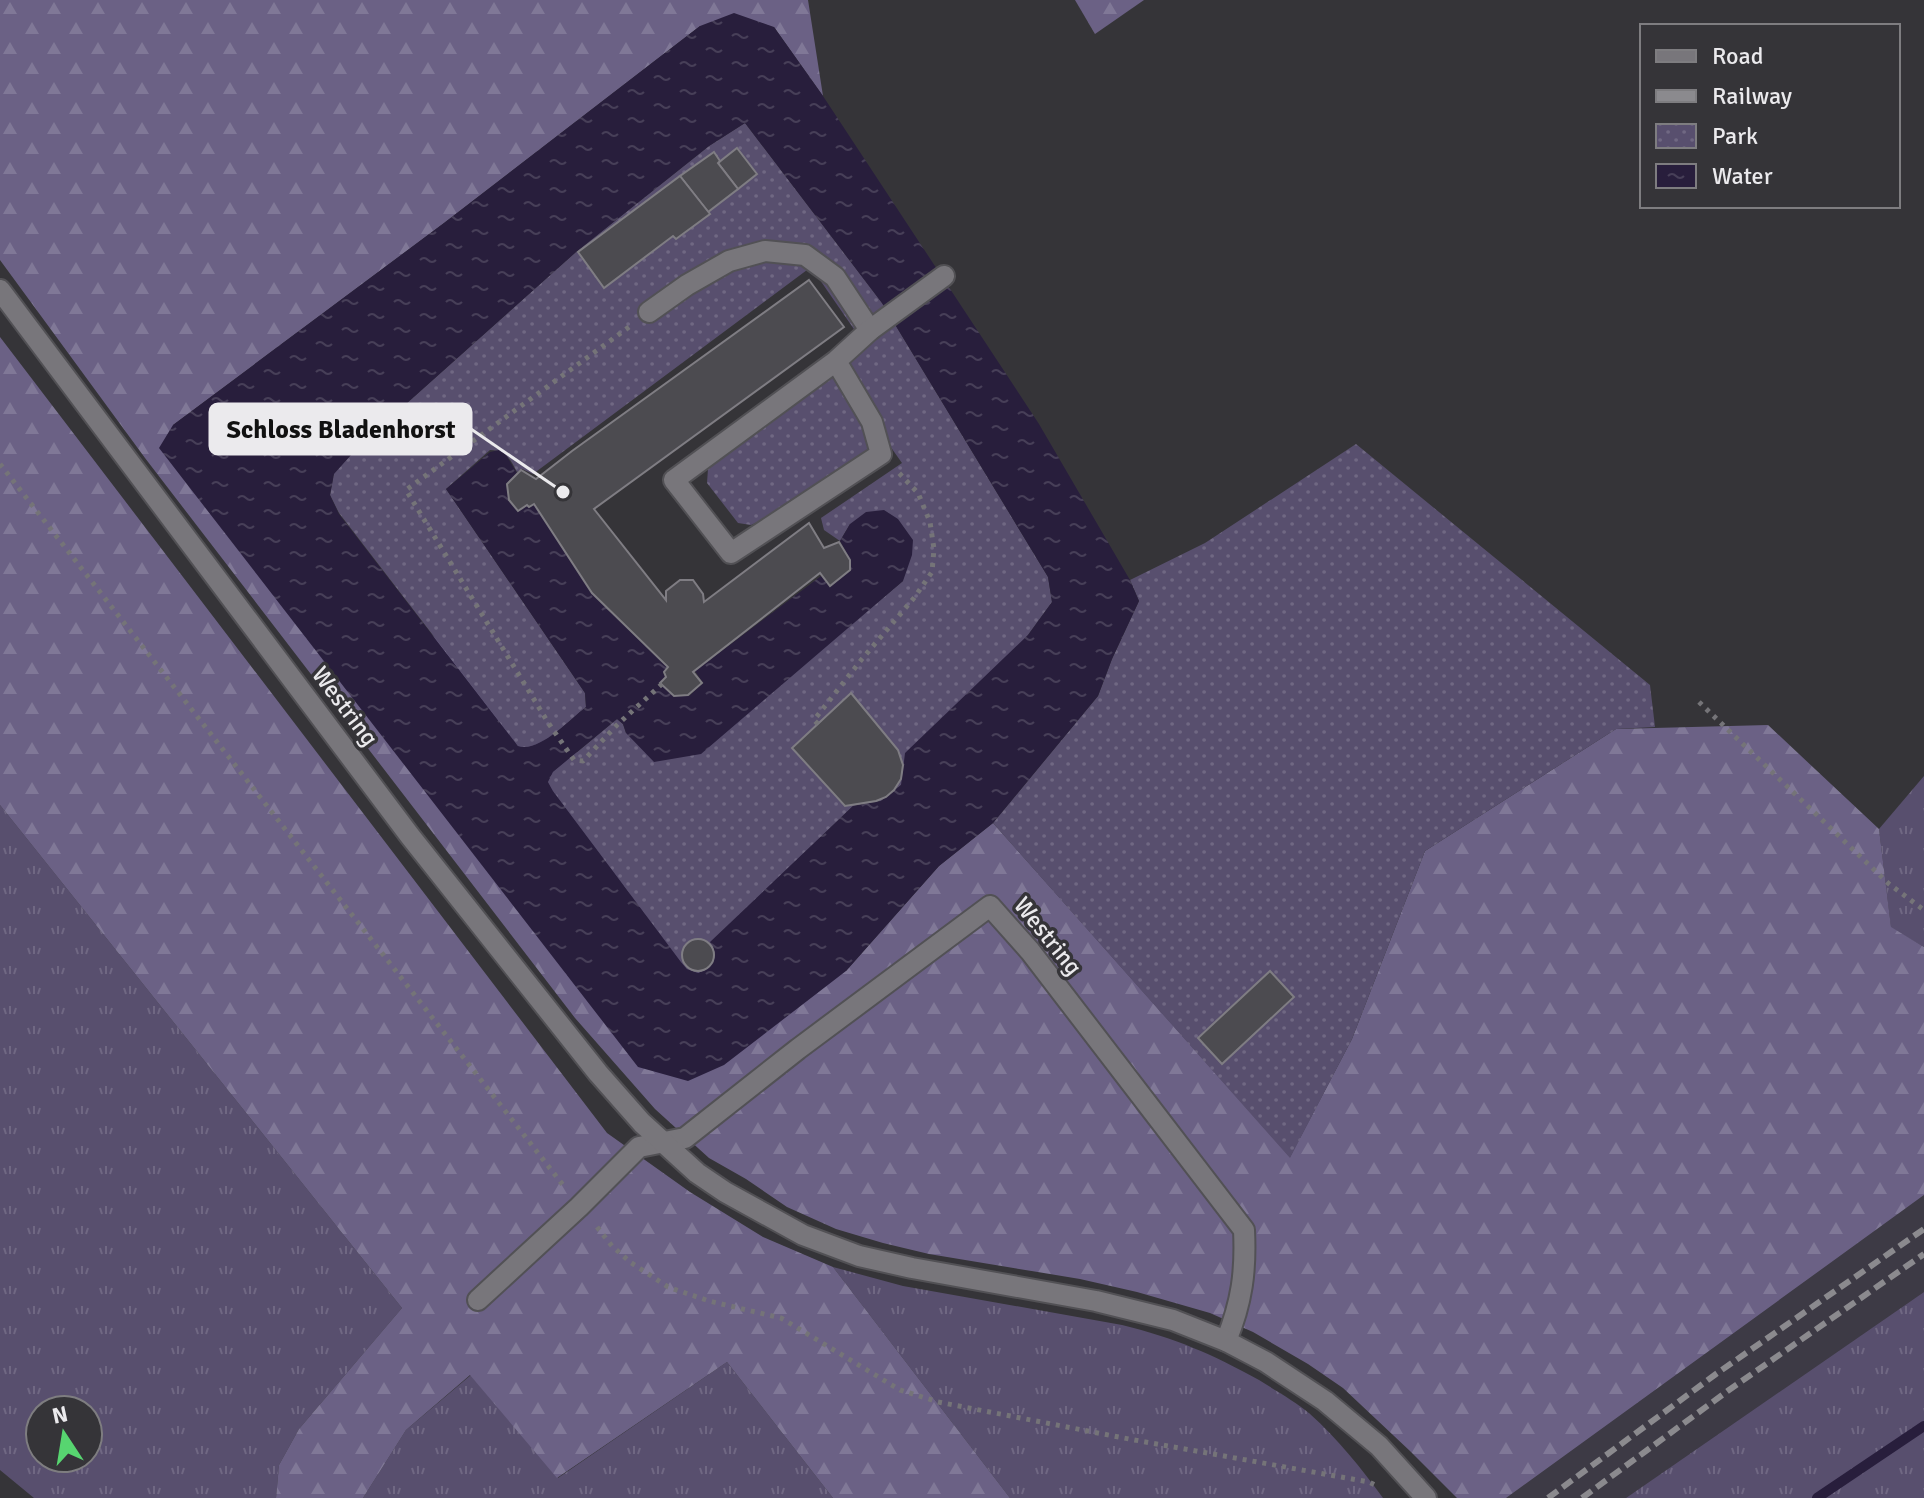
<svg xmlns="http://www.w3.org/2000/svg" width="1924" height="1498" viewBox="0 0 1924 1498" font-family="Signika,sans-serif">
<defs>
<pattern id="grass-tufts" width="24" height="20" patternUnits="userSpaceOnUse" patternTransform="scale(2)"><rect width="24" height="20" fill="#584f6e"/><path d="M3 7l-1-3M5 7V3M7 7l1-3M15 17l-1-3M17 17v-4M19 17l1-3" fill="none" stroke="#706883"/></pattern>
<pattern id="forest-firs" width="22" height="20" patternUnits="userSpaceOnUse" patternTransform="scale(2)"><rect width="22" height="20" fill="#6b6185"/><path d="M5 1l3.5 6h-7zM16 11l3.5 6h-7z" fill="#807897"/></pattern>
<pattern id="park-dots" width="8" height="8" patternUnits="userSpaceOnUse" patternTransform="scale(2)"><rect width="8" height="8" fill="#584f6e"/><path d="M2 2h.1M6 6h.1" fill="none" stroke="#706883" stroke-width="1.8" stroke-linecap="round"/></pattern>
<pattern id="water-ripples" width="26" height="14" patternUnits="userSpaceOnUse" patternTransform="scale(2)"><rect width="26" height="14" fill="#281e3c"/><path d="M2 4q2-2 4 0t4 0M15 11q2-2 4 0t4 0" fill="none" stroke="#473f58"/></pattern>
</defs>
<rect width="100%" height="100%" fill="#353438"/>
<polygon fill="#3d3a45" points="1924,1195 1924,1292 1626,1498 1506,1498"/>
<g fill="url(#grass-tufts)" fill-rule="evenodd">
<polygon points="1924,776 1924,947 1891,928 1879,829"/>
<path d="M0,805L402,1308L299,1429L279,1465L276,1498H34L0,1470ZM40,1410H88V1458H40Z"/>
<path d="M833,1267L903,1286L1122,1325C1175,1338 1212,1354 1259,1380C1276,1391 1295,1401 1310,1414C1338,1439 1361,1468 1383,1498H1010Z"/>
<polygon points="1924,1292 1924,1498 1626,1498"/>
<polygon points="727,1362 833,1498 363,1498 406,1430 471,1375 558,1478"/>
</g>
<g fill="url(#forest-firs)">
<polygon points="0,0 808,0 823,96 774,27 700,26 444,223 173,425 846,971 939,866 993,823 1290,1157 1352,1039 1425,851 1616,729 1768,725 1879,829 1891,927 1924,947 1924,1195 1506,1498 1457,1498 1410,1451 1343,1388 1308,1364 1253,1332 1210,1313 1137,1292 1080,1279 929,1254 883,1243 836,1229 787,1207 746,1179 709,1158 655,1109 575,1018 145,458 0,260"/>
<polygon points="1075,0 1144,0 1095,34"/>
<polygon points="0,337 607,1133 690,1192 763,1237 833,1267 1010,1498 833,1498 727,1362 557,1478 470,1375 406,1430 363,1498 276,1498 279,1465 299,1429 402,1308 0,805"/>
</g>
<g fill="url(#park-dots)">
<path d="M745,123L882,303L1048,577L1052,602L1028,635L901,785L881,801L853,806L711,943C721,956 713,969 698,973L687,969L681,962L553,791L548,782L553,772L617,719L623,724L626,733L872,607L903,581L850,524L840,541L824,530L821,518L902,463L885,439L773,515L751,525L738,523L707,483L708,469L716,456L867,348L811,267L533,474L522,469L517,472C510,459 506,450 490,450L446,489L585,693L586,707C570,720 539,753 518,746L339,513L330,495L334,473L359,446L576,252L709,146Z"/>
<polygon points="1356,444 1650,685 1655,727 1616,729 1425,851 1352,1039 1290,1158 993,823 1098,696 1112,659 1139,601 1130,580 1205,543"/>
</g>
<path fill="url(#water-ripples)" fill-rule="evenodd" d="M734,13L774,27L823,96L1039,424L1130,580L1139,601L1112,659L1098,696L993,823L939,866L846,971L724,1065L688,1081L638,1067L159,448L173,425L444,223L700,26ZM745,123L882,303L1048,577L1052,602L1028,635L905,753L901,785L881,801L853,806L710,942C720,956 713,968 698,973L687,969L681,962L553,791L548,782L553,772L617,719L623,724L626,733L654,762L701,754L903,581L912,555L913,540L898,519L884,510L866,512L850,524L840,541L851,561L850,571L830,587L821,576L695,671L703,683L689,696H674L660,683L665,677L663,673L667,667L592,594L534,505L529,508L527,506L518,511L509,500L506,484L517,473L506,455L499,450L490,452L446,489L585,693L586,707C569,720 539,753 518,746L339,514L330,495L334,474L359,446L576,252L709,146Z"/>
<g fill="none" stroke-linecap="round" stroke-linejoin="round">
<polyline stroke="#281e3c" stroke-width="10" points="1817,1498 1924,1426"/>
</g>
<g fill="#4c4b50" stroke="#7f7d83" stroke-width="2">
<polygon points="737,148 757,174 738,189 718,163"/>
<polygon points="714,152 720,161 718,163 738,189 708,212 680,176"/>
<polygon points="680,176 710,214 676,239 673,236 604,288 578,252"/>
<polygon points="809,280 844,327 594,509 666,600 666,591 680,580 693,580 703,594 704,602 809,523 824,548 839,542 850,560 850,570 830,586 820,573 693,672 702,683 688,695 674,696 660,683 666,677 664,672 668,667 592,593 534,504 529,507 527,505 518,511 509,500 507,484 521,470 536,479 572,451"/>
<polygon points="851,693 898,750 903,765 901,779 894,790 886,797 876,801 845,806 792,748"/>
<circle cx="698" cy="955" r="16"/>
<polygon points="1270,971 1294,997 1222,1064 1198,1038"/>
</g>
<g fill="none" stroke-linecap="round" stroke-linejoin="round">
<defs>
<g id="lane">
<polyline points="649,312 687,285 729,261 765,251 805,255 835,277 870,330"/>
<polyline points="836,361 872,422 881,454 731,553 674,480 836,361 870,330 944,276"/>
<path d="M478,1300L579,1207L639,1147L685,1138L798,1049L990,906L1030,951L1244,1230C1246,1271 1242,1302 1226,1341"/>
</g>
<polyline id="secondary" points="0,290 410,836 598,1073 642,1123 697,1173 725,1192 803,1235 859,1256 912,1268 1096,1301 1173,1320 1226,1341 1266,1362 1325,1401 1379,1446 1426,1498"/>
</defs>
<use href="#lane" stroke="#525155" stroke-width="24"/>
<use href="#secondary" stroke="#525155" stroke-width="24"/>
<g stroke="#757478" stroke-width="5" stroke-dasharray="4 6" stroke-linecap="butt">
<polyline points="629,327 406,490 549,724 574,760 583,761 617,725 662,684"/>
<polyline points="0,464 563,1185"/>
<polyline points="1699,702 1889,884 1924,910"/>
<polyline points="818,724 814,720 862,659 914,598 932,572 934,549 930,522 918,493 898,472"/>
<polyline points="597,1227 612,1246 630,1262 668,1287 709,1301 781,1318 900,1390 938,1402 1129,1439 1369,1482 1377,1486"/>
</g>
<use href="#lane" stroke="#78767b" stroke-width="20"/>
<use href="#secondary" stroke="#78767b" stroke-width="20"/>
<g stroke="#8b8a8e" stroke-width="6" stroke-dasharray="12 6" stroke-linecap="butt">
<polyline points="1548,1498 1716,1374 1924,1229"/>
<polyline points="1582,1498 1729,1390 1924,1254"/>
</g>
</g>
<g text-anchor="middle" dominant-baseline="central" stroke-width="7" stroke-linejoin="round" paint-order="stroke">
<g font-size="24" fill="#ebeaed" stroke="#353438">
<text transform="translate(345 706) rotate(53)">Westring</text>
<text transform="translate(1048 936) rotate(51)">Westring</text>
</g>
</g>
<path fill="none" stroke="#ebeaed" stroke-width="3" d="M563 492L471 429"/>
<circle fill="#ebeaed" stroke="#353438" stroke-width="3" cx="563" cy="492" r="8"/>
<rect fill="#ebeaed" stroke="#ebeaed" stroke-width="3" x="210" y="404" width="261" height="50" rx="8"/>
<g font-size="26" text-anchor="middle" font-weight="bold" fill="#111">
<text x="341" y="438">Schloss Bladenhorst</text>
</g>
<rect x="1640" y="24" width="260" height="184" fill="#353438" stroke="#7e7d80" stroke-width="2"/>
<rect x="1656" y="50" width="40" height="12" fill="#78767b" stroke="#7e7d80" stroke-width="2"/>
<text x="1712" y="64" font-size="24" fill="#ebeaed">Road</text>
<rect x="1656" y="90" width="40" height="12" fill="#8b8a8e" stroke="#7e7d80" stroke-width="2"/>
<text x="1712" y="104" font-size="24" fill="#ebeaed">Railway</text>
<rect x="1656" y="124" width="40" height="24" fill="url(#park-dots)" stroke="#7e7d80" stroke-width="2"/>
<text x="1712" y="144" font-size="24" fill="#ebeaed">Park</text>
<rect x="1656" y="164" width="40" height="24" fill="url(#water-ripples)" stroke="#7e7d80" stroke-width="2"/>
<text x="1712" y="184" font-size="24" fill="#ebeaed">Water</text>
<g transform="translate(64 1434) rotate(348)"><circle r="38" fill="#353438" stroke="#7e7d80" stroke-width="2"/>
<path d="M0-6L14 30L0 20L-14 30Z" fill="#57d570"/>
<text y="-12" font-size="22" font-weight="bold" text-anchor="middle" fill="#ebeaed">N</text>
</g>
</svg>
